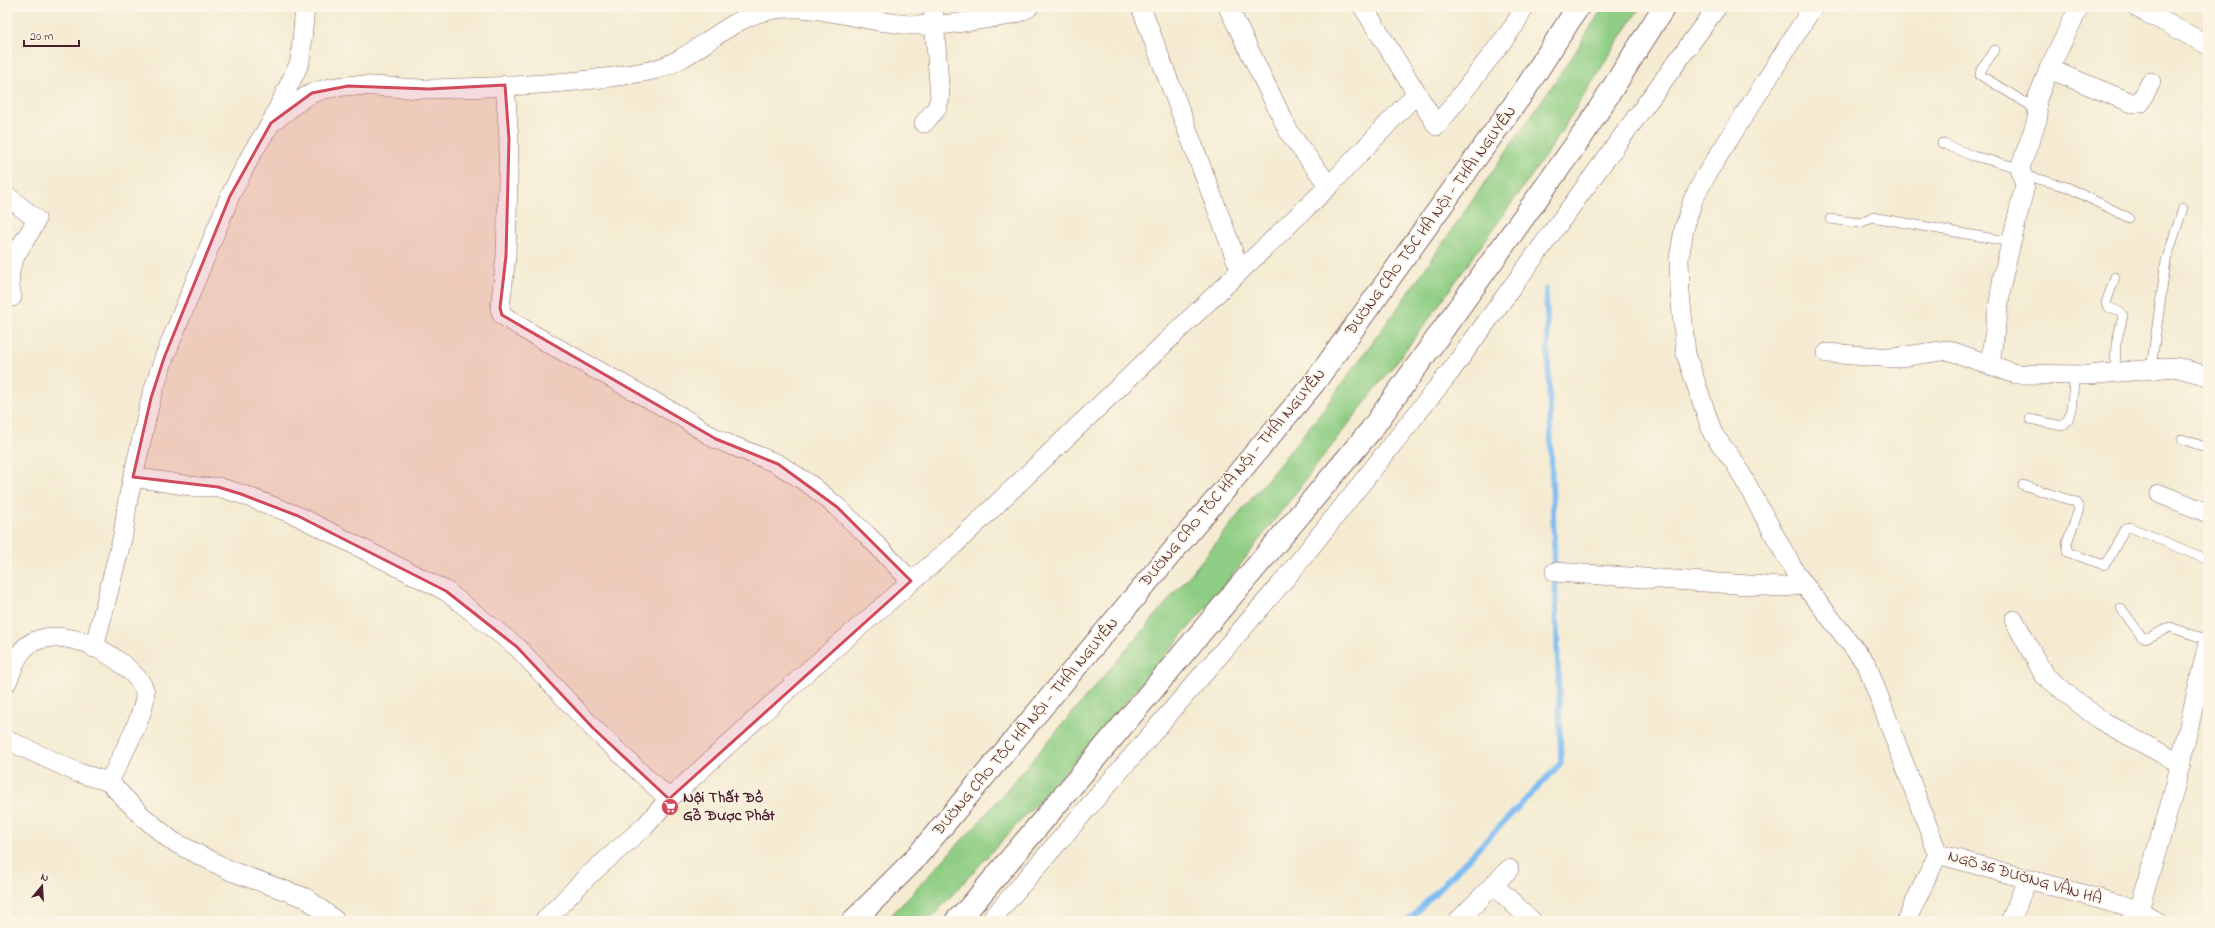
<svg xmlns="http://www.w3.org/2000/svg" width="2215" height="928" viewBox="0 0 2215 928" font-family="'Indie Flower',sans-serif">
<rect width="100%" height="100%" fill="#fcf5e5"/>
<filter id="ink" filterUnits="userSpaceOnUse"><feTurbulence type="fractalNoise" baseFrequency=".025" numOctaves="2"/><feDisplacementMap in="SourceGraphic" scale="8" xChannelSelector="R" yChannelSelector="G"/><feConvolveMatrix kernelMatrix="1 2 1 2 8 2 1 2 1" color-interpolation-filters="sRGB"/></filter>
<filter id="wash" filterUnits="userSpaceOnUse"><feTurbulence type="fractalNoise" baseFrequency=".012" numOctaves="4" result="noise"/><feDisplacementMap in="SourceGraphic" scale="16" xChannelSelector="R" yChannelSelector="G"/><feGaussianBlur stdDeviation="0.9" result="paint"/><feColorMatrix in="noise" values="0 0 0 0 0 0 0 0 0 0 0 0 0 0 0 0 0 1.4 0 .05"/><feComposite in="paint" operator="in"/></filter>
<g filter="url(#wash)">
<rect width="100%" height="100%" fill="#f4ebd2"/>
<polygon fill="#8ecd83" stroke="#6c7657" points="1603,7 1640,7 1546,155 1423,327 1220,591 1071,766 928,921 886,921 981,820 1186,580 1320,414 1402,302 1574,54"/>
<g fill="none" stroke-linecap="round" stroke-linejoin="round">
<polyline stroke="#80bdf3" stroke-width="5.5" points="1408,921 1561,763 1546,289"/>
</g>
</g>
<g filter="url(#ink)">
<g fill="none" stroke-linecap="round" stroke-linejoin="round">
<defs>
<g id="lane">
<polyline points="1995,50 1981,70 1980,75 2036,109"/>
<polyline points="1942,143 1973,156 2020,168"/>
<polyline points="2024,175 2067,187 2129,218"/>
<polyline points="1830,219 1860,223 1872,217 2011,242"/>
<polyline points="2151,369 2166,261 2183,208"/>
<polyline points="2115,373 2116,344 2123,316 2120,312 2108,307 2106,303 2115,277"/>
<polyline points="2030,419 2062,426 2068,420 2071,409 2075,375"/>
<polyline points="2182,439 2208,448"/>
<polyline points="2023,485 2076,502 2079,509 2067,543 2067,552 2104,565 2110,557 2125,528 2130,527 2208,560"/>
<polyline points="2121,608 2142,637 2148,638 2170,627 2208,640"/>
</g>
<g id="street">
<polyline points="1141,7 1240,270"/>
<polyline points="1228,7 1290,134 1329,186"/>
<polyline points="1363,7 1437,126 1514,26 1524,7"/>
<polyline points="1813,7 1706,175 1693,200 1684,229 1679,259 1680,293 1686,354 1713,434 1735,463 1796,574 1867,665 1938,854 1906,921"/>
<polyline points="2136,7 2208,45"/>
<polyline points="2049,69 2132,103 2140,103 2151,82"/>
<polyline points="505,85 509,139 506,256 500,308 502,315 532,334 680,416 716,439 778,464 812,486 837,507 867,535 911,581"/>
<path d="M271,123C284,114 299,99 313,93C351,78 393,90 431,89C503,87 579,84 649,71C695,62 726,15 776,9C813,4 849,17 885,22C921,28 949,25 984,19C999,17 1017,15 1029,7"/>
<polyline points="924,123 937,108 940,97 933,7"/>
<path d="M7,196L36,219L34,225C19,252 3,263 12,297"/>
<polyline points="1827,353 1893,358 1948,350 2016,374 2088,375 2175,367 2208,376"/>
<polyline points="1992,366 1991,356 2003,276 2025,186 2020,168 2038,117 2036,102 2049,69 2079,7"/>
<polyline points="133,477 197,487 218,487 241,494 298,516 446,591 517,647 593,728 669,799"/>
<polyline points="2160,494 2208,513"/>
<polyline points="1555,572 1749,585 1783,587 1804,585"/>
<polyline points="2014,620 2044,675 2100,720 2181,764"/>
<polyline points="94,648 123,535 128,499 151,398 164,358 230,196 252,153 271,123 300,62 305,7"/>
<path d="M7,682C13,670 16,654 28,645C43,634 66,637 83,642C101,647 145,675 145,695C144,717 119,761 109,782L79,773L7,740"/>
<polyline points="109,782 142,816 172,841 231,871 306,898 336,921"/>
<polyline points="1938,854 2139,910 2156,921"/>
<polyline points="1494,885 1532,921"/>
<polyline points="2139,910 2174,791 2208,643"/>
<polyline points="544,921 588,876 645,826 669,799 808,671 954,545 1329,186 1417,93"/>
<polyline points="990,921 1286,578 1450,372 1717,7"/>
<polyline points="1458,921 1509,869"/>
<polyline points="2011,921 2027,879"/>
</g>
<g id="highway">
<polyline points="853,921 913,861 1314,383 1524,91 1578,7"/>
<polyline points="956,921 970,907 1371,430 1584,133 1664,7"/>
</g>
</defs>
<use href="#lane" stroke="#866665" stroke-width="10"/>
<use href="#street" stroke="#866665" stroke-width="20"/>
<use href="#highway" stroke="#866665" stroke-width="24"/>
<use href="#lane" stroke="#fff" stroke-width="9"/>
<use href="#street" stroke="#fff" stroke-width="19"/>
<use href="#highway" stroke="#fff" stroke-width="22"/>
</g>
</g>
<path fill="#d1495b" fill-opacity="0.2" stroke="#d1495b" stroke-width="3" stroke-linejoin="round" d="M505,85L509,139L506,256L500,308L502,315L716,439L778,464L837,507L911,581L669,799L593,728L517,647L446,591L298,516L241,494L218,487L133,477L151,398L164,358L230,196L271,123L312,93L348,86L429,89Z"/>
<defs>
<symbol id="supermarket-disc" viewBox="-11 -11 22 22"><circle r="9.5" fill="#d1495b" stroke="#fcf5e5"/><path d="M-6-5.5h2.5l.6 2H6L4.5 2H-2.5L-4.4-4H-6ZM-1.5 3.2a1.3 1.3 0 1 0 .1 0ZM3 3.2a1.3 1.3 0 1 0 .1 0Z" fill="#fff"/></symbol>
</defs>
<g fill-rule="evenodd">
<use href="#supermarket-disc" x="660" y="797" width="20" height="20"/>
</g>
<g text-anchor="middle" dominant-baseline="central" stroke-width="3" stroke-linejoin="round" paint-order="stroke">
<g font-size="16" fill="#4a1f2b" stroke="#fcf5e5">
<text transform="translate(1431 221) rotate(-54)">ĐƯỜNG CAO TỐC HÀ NỘI - THÁI NGUYÊN</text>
<text transform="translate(1233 478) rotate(-50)">ĐƯỜNG CAO TỐC HÀ NỘI - THÁI NGUYÊN</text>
<text transform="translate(1026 727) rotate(-50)">ĐƯỜNG CAO TỐC HÀ NỘI - THÁI NGUYÊN</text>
<text transform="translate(2025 878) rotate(16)">NGÕ 36 ĐƯỜNG VÂN HÀ</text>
</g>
<g font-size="16" font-weight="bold" fill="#4a1f2b" stroke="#fcf5e5" text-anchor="start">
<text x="683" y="798">Nội Thất Đồ<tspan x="683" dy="18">Gỗ Được Phát</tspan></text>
</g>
</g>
<rect width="2215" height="928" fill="none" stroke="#fcf5e5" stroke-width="24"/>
<g transform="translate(42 886) rotate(18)" stroke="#fcf5e5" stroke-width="3" paint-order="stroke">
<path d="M0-3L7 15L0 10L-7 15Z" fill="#4a1f2b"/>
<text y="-6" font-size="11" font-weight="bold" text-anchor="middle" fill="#4a1f2b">N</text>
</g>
<path d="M24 40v6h55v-6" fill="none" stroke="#4a1f2b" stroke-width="2"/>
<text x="30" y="40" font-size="12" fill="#4a1f2b" stroke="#fcf5e5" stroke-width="3" paint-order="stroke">20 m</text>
</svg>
